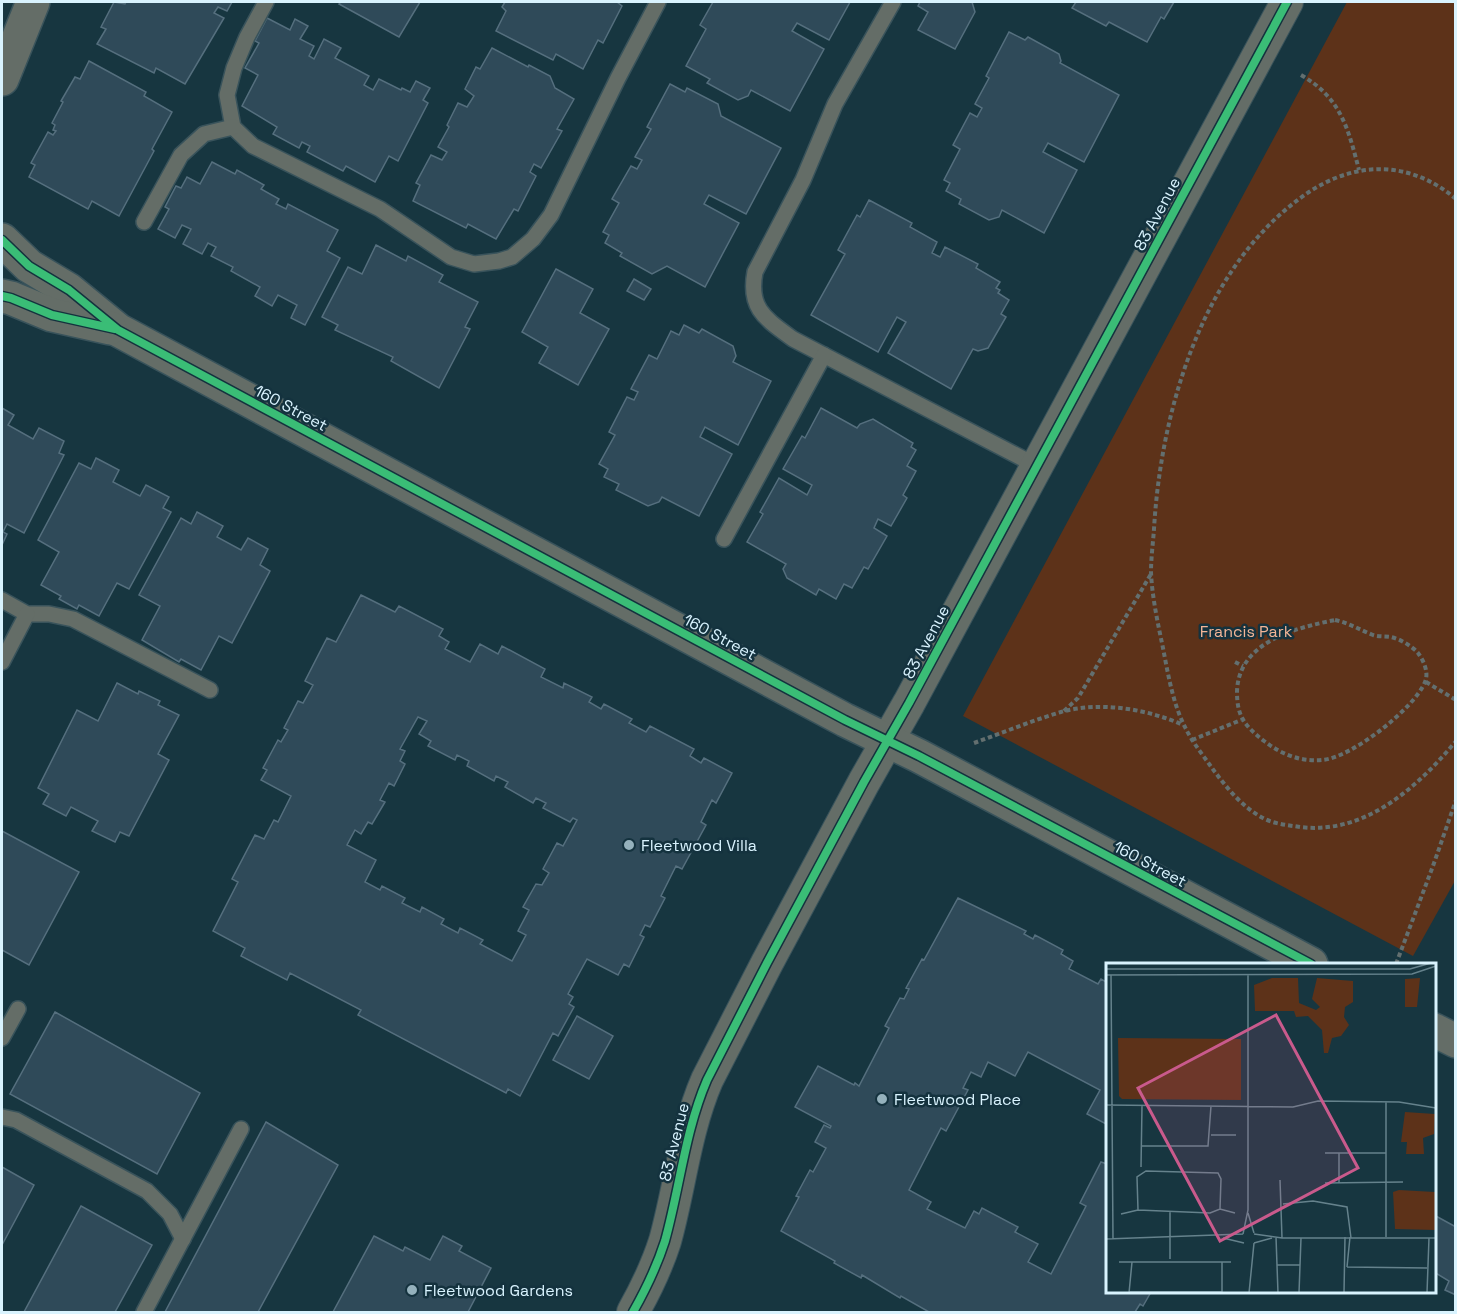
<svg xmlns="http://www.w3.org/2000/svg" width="1457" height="1314" viewBox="0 0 1457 1314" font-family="'Space Grotesk',sans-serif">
<rect width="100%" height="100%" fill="#173640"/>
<polygon fill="#5d3219" points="1347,2 1455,2 1456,879 1413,956 963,716"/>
<g fill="#2f4a59" stroke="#556f7e" stroke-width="1.5" fill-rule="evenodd">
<polygon points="114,2 125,4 126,2 232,2 227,11 218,7 214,13 224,18 185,84 156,68 154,73 97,44 106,29 101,27"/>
<polygon points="341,2 420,2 399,37 339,4"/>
<polygon points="505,2 617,2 622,6 603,43 598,40 583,69 556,54 553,60 496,31 506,11 502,7"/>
<polygon points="713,2 850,2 829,40 797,23 792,31 824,49 790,111 751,90 748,96 738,100 707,83 710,79 686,66 706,29 700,25"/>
<polygon points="920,2 972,2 975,12 955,49 918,30 928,12 918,6"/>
<polygon points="1076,2 1174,2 1164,19 1161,17 1147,42 1109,22 1106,26 1072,8"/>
<polygon points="267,18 290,30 295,19 308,26 300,39 314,46 309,56 314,59 324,39 341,48 335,58 369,76 364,85 373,90 379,79 401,90 402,88 410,92 416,81 430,88 423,100 428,103 398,161 389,156 375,182 346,166 343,171 307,152 310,146 302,142 299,148 273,134 277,127 242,106 258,75 245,68 259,43 255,41"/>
<polygon points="1009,32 1025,40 1028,37 1059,54 1061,61 1060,63 1119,95 1084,162 1048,143 1043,152 1077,170 1044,233 1002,210 999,217 989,220 959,204 961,199 946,191 950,183 944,180 960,149 953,145 970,113 977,117 982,108 975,104 989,78 986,76"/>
<polygon points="492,48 528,67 529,65 550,76 555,88 574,99 557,129 562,131 541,168 534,164 530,172 536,176 518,211 514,209 496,239 468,224 466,228 413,201 420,185 416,183 431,155 442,160 447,152 438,147 449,127 447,125 458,103 467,107 474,96 465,89 476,67 480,69"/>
<polygon points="89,61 146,92 144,96 172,112 152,149 154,151 119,216 92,201 88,209 29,177 35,165 31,163 48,132 53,135 56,131 53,130 55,125 52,123 63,102 61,101 75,77 80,79"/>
<polygon points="670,84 685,92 687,88 718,104 721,116 781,148 746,214 709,195 704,204 739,223 705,287 667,266 652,274 620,256 622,253 605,243 609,235 603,232 619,203 612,199 631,166 637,169 642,160 635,157 651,129 647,127"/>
<polygon points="212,162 235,174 237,170 264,185 261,189 279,199 276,204 286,209 288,204 338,230 327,251 340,258 305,325 291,318 297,305 278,295 272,306 255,296 260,287 231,271 233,267 211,256 216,247 208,243 202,254 183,244 191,229 182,225 175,238 158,229 169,209 165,207 176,186 181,188 187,177 200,184"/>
<polygon points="869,200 912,223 910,227 937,242 932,253 940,257 945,247 978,264 976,268 1000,282 996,288 1000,290 998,293 1009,300 1001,314 1006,317 988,348 978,351 973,349 951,389 888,353 906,322 897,317 878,352 811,315 845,254 838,250 857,215 860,217"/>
<polygon points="376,245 406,261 408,256 443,275 439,282 478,302 465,327 470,329 439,388 391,361 393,357 335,330 338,325 322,317 348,267 362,274"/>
<polygon points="556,269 593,289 580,313 609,329 578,385 539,363 548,347 522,332"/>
<polygon points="634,279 651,289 644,300 627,291"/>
<polygon points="684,325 699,333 702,329 733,346 736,356 733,362 771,381 738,445 705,427 700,437 732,454 699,516 662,497 659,502 648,506 616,490 619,484 604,477 608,469 599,464 615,435 609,432 627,397 634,400 638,392 631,389 649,355 657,359 671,331 679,335"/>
<polygon points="2,408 14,415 8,425 33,439 39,428 64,441 59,453 64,455 24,533 7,524 3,532 7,534 2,545"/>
<polygon points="821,408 857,428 860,424 873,419 913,443 911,447 916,450 907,466 916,471 903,495 907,498 891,526 878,519 874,528 887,536 868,569 864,567 852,588 844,584 836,599 819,589 816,595 787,578 783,569 786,564 747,542 763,514 760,512 779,478 807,495 812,485 783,469 802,436 805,438"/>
<polygon points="96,458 119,470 113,482 140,496 146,485 169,497 163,508 171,512 129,589 117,583 99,616 79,605 77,609 59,599 61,596 41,585 59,552 38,540 79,463 91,469"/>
<polygon points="197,512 223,526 217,537 241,550 248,538 268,549 260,565 270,571 232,643 219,636 201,670 181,659 179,662 142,640 160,606 139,595 181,518 191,524"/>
<path d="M361,595L395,612L399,606L443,629L439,636L449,642L445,649L470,662L480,644L498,654L502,646L545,669L541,677L563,688L564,683L592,697L589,702L601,709L604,704L632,719L629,723L646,732L650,726L694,749L690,756L701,763L704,758L732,773L716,803L712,800L701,822L706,825L682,869L676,866L661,896L665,898L650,927L645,925L640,935L644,937L629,967L624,964L618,975L587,959L568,994L573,997L569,1004L574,1007L558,1036L553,1033L520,1096L508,1089L506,1093L358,1015L361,1010L290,973L287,980L241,956L245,948L213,931L238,882L232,879L255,835L264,839L274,820L278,822L291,796L261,780L267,770L263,768L278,740L281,742L288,730L284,728L298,701L303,703L313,685L305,681L327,638L336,642ZM418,717L427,721L419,734L431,741L428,746L455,760L457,755L469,761L467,766L494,781L496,776L508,782L505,787L533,803L536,798L546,803L543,808L570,822L573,818L577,820L563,846L557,843L543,869L549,873L542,885L536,884L523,907L529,910L518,931L526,935L512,961L480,944L483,940L460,928L458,933L441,924L444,919L422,907L420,912L402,903L405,898L382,886L380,890L365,882L376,860L347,845L355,830L361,834L368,822L372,824L385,802L380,800L389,783L394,786L405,764L400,761L405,751L400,749Z"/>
<polygon points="117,683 138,694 139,691 160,701 158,705 179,715 158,754 169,760 129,836 120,832 115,842 92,831 98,821 71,807 66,816 43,804 49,794 38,788 77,710 98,721"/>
<polygon points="2,831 79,872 29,965 2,950"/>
<polygon points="958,898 1026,931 1024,934 1033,939 1035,935 1063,950 1061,954 1073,961 1069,969 1098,984 1101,979 1108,983 1108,1125 1087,1114 1100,1090 1028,1052 1015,1076 988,1062 981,1077 971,1072 963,1088 968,1090 946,1131 941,1128 909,1190 931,1202 927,1209 965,1228 974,1211 979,1214 982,1208 1018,1227 1015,1232 1038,1244 1028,1262 1051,1274 1086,1206 1080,1203 1101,1162 1107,1164 1108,1162 1108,1292 1151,1292 1143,1306 1140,1304 1135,1312 929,1312 901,1296 900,1298 862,1275 861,1278 834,1263 835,1261 781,1231 799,1197 796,1196 810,1170 813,1172 826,1148 815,1142 824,1125 830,1128 831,1126 795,1107 818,1066 854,1085 855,1083 859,1086 889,1028 885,1026 900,998 904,999 909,989 906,988 922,959 924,960"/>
<polygon points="55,1012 200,1093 157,1174 10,1094"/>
<polygon points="577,1016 613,1036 589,1079 553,1060"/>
<polygon points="266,1122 338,1165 258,1312 165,1312"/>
<polygon points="2,1167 34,1185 2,1245"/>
<polygon points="81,1206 152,1245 115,1312 24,1312"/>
<polygon points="1434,1215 1456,1227 1456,1295 1445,1290 1449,1281 1434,1272"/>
<polygon points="374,1236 403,1251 405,1247 430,1260 443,1236 462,1246 459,1251 491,1268 468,1312 333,1312"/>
</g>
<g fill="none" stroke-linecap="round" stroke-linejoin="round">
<defs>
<g id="service">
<polyline points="266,2 247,37 234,68 227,95 233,127 253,146 380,209 451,257 474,264 499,261 512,257 533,239 551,215 618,78 658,2"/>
<path d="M893,2L835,104L803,180L755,272C748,309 766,319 793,339L1037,466"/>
<polyline points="144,222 181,155 204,134 233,127"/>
<polyline points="724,539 824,355"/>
<polyline points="2,600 27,614 49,614 73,619 210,690"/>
<polyline points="2,662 27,614"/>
<polyline points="2,1038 18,1009"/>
<polyline points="2,1117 16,1120 147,1191 170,1214 183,1239"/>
<polyline points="144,1312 241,1129"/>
</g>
<path id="minor" d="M633,1312C646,1289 657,1266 665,1241C680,1187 685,1131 707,1080L767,963L864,782L909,703L1287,2"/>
<g id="tertiary">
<polyline points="2,79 33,2"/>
<polyline points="2,240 29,266 69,290 118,330 845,720 919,756 1311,964"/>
<polyline points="2,296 11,298 52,315 110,328"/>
<polyline points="1434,1030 1456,1041"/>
</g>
</defs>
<use href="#service" stroke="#39535b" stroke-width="18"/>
<use href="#minor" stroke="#39535b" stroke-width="34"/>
<use href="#tertiary" stroke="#39535b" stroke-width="36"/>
<g stroke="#636f6f" stroke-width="4" stroke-dasharray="4.5 3" stroke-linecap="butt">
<path d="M1301,75C1341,98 1348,128 1359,170"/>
<path d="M1456,199C1411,161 1358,160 1309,192C1204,262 1161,408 1154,529C1153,543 1151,558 1151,572C1152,597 1158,624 1163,648C1168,674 1173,704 1185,727C1192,742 1203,755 1212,768C1226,787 1242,807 1263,818C1274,824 1287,825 1300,827C1365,835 1418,787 1456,741"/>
<path d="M1335,620C1349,623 1360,630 1373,635C1379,637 1385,636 1391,637C1400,639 1412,646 1418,653C1424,661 1429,673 1425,682C1414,709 1351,758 1322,760C1300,762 1281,754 1264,741C1245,726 1237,717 1237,692C1238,642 1295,628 1335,620Z"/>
<polyline points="1235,662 1243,666"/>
<polyline points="1426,682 1456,700"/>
<polyline points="1064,711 1078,698 1151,574"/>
<polyline points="1192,740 1241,720"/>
<path d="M974,743C1002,733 1031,721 1061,712C1099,701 1148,709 1183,725"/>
<polyline points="1396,964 1433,866 1456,800"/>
</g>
<use href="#service" stroke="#646d67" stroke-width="15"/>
<use href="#minor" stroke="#646d67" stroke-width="32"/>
<use href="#tertiary" stroke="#646d67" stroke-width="33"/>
<defs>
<g id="cycleway">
<polyline points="2,240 29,266 69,290 118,330 845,720 919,756 1311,964"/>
<polyline points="2,296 11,298 52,315 115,329"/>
<path d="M633,1312C646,1289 657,1266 665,1241C680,1187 685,1131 707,1080L767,963L864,782L909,703L1287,2"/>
</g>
</defs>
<use href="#cycleway" stroke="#14323e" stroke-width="11"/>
<use href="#cycleway" stroke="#3abd76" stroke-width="8"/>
</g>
<g fill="#95b1bc" stroke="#14323e" stroke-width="2">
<circle cx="629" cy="845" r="6"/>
<circle cx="882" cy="1099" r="6"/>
<circle cx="412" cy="1290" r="6"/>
</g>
<g text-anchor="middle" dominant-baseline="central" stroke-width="5" stroke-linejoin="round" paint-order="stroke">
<g font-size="16" fill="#d9f3fe" stroke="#14323e">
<text transform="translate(1157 214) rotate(-62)">83 Avenue</text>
<text transform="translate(291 408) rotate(28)">160 Street</text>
<text transform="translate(720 637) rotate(28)">160 Street</text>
<text transform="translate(926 642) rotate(-62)">83 Avenue</text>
<text transform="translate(1150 864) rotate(28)">160 Street</text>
<text transform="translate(674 1142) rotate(-76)">83 Avenue</text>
</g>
<g font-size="16" fill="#f2b597" stroke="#14323e">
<text x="1246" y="631">Francis Park</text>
</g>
<g font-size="16" fill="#d9f3fe" stroke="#14323e" text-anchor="start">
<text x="641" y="845">Fleetwood Villa</text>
<text x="894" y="1099">Fleetwood Place</text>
<text x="424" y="1290">Fleetwood Gardens</text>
</g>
</g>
<g transform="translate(1106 963)">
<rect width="330" height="330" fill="#173640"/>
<path d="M314,15L311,44H299V16ZM299,149L329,151L328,171L317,175L318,191H300L301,179H295ZM293,227L329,229L330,267L289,266L287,229Z" fill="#5d3219"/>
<path d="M166,15H192L193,40L210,47L214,44L206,36L211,15L247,18V39L239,44L238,54L243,62L235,73L226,75L222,90H218L216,67L202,53L190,54L188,48H149L148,22Z" fill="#5d3219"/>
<path d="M12,75L135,76V137L16,136L13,133Z" fill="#5d3219"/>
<path fill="none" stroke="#65828c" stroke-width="1.5" d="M0,6H304L325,0M0,12L306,11L330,3M5,12L7,276M280,139V274M0,142L187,144L212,138L293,139L330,145M105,172H130M35,183H102L105,143M219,190H280M35,204L36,143M174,217L176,275M219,220L297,219M233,220V190M177,241L207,238L241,244L245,275M32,247L31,214L40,208L112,210L115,216L114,246M142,250L148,270M15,251L32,247L104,250L114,246L129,250M137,271L142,247V12M148,271L176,275H330M170,274L172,330M117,275L138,280M0,276L137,271M148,280L166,275M64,296V248M13,299H125M171,302H194M241,304L321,305M241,304L244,274M23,329H116M23,330L26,299M116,330V299M143,330L148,280M193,330L195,275M238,330L239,274M321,330L323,275"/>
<path fill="#c95a8c" fill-opacity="0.15" stroke="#c95a8c" stroke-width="3" d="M170,52L252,205L114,278L32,125Z"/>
<rect width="330" height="330" fill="none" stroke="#d9f3fe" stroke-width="3"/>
</g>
<rect width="1457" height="1314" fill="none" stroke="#d9f3fe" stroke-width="6"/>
</svg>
